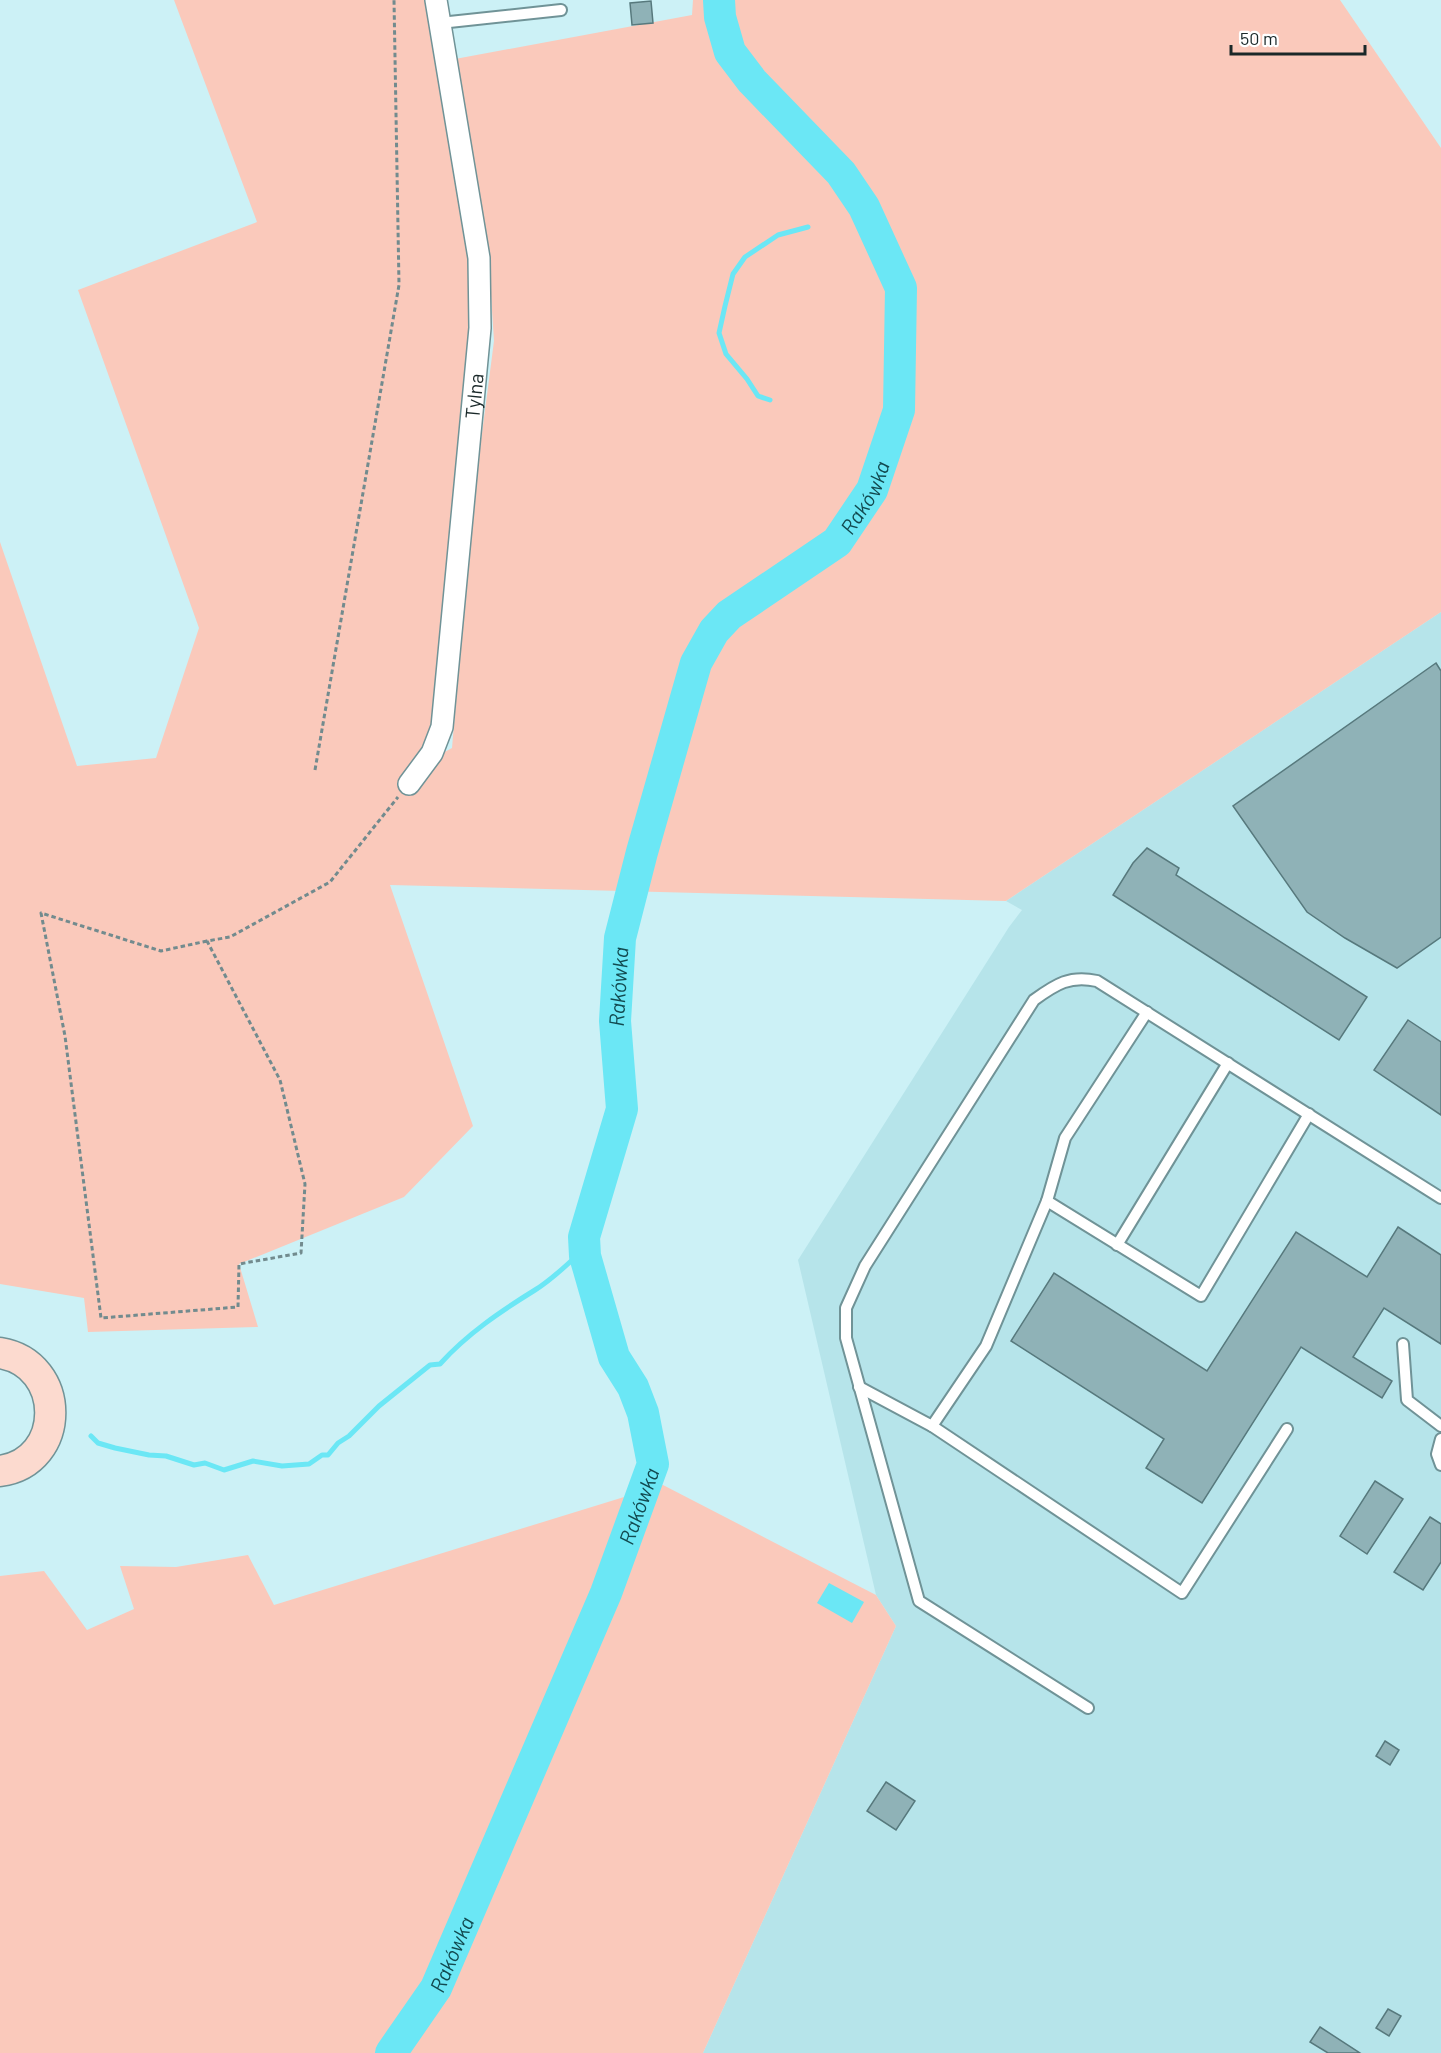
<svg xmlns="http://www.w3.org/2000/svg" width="1441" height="2053" viewBox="0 0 1441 2053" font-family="Barlow,sans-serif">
<rect width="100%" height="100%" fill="#ccf1f6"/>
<polygon fill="#b6e4ea" points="1441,612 1441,2053 703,2053 896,1626 876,1595 798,1260 1009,927 1022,910 1006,901"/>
<g fill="#fac9bb">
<polygon points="174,0 429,0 472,285 458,483 436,722 418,756 402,775 452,748 472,510 494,341 489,265 455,59 692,15 693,0 1340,0 1441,148 1441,612 1006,901 390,885 473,1126 404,1197 239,1264 258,1327 88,1332 84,1298 0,1284 0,542 77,766 156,758 199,628 78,290 257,222"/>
<polygon points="663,1485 876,1595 896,1626 703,2053 0,2053 0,1576 44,1571 87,1630 134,1609 120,1566 176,1567 248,1555 274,1605"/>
</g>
<polygon fill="#6be7f5" points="829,1583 864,1602 852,1623 817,1603"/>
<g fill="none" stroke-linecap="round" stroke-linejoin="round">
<g stroke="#6be7f5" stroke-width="5">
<polyline points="770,400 758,396 747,379 726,354 719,333 725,306 733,274 745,257 778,235 808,227"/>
<path d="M91,1436L98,1443L115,1448L149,1455L166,1456L194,1465L205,1463L224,1470L253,1461L282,1466L309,1464L322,1455H328L338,1443L349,1436L379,1406L430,1365L440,1364C467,1334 501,1311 535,1290C553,1279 569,1263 585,1248"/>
</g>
<path stroke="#6be7f5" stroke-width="32" id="s1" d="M391,2053L436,1988L606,1593L653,1464L643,1413L633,1387L614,1357L585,1256L584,1237L622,1109L615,1021L620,938L642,852L696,663L714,631L729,615L837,542L872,490L899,410L901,288L864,207L841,173L752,81L730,52L720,17L719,0"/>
</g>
<g fill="#8fb2b7" stroke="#57797d" stroke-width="1.5">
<polygon points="651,1 653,23 632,25 630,3"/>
<polygon points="1436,663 1441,671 1441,937 1397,968 1345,938 1307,912 1233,806"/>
<polygon points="1147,848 1179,868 1176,875 1367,997 1339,1040 1113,895 1133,863"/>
<polygon points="1408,1020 1441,1042 1441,1115 1374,1070"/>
<polygon points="1398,1227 1441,1255 1441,1344 1384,1308 1353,1357 1392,1381 1382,1398 1301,1347 1202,1503 1146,1468 1164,1439 1011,1341 1054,1273 1207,1371 1296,1232 1367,1277"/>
<polygon points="1375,1481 1403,1499 1367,1554 1340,1536"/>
<polygon points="1430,1517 1441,1524 1441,1562 1423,1590 1394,1572"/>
<polygon points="1385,1741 1399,1750 1390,1765 1376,1756"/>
<polygon points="886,1782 915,1801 896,1830 867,1811"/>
<polygon points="1388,2009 1401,2016 1389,2036 1376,2028"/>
<polygon points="1320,2027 1360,2053 1328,2053 1310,2042"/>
</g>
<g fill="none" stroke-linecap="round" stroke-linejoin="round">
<defs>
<g id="service">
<polyline points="440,23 561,10"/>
<polyline points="1147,1012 1065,1138 1047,1201 1201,1296 1309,1114"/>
<polyline points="1117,1245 1228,1063"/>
<polyline points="1403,1344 1407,1400 1441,1426"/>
<polyline points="859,1387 932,1426 986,1346 1047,1201"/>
<polyline points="932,1426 1182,1593 1287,1429"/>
<polyline points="1441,1439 1437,1454 1441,1465"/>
<path d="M1088,1708L919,1601L846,1338V1308L865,1266L1034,1000C1056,984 1070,975 1097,981L1441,1198"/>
</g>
<g id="minor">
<path id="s2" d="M409,784L432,753L442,727L480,328L479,258L436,0"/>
</g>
<path id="secondary" d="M0,1353C67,1364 67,1462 0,1471"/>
</defs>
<use href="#service" stroke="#709397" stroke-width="14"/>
<use href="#minor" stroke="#709397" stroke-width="24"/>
<use href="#secondary" stroke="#709397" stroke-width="33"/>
<g stroke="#728b8e" stroke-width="3" stroke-dasharray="4.5 3" stroke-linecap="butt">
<polyline points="315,770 399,285 394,0"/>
<polyline points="207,941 161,951 41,913 65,1036 101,1318 238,1307 239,1264 301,1253 305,1184 280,1080 207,941 230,937 330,882 398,797"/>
</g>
<use href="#service" stroke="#fff" stroke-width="10"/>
<use href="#minor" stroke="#fff" stroke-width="21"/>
<use href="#secondary" stroke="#fcdacf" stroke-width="30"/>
</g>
<g text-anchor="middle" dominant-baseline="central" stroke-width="5" stroke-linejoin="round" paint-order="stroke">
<g font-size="20" fill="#1a2829" stroke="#fff">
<text stroke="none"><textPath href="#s2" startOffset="399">Tylna</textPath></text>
</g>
<g font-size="21" font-style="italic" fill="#124a50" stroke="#fff">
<text stroke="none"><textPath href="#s1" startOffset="1718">Rakówka</textPath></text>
<text stroke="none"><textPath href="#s1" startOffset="1142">Rakówka</textPath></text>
<text stroke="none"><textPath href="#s1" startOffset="602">Rakówka</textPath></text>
<text stroke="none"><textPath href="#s1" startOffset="116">Rakówka</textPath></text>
</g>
</g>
<path d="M1231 45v9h134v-9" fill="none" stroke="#1a2829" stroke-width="3"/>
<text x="1240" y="45" font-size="18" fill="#1a2829" stroke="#ffffff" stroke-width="4.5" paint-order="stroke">50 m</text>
</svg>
